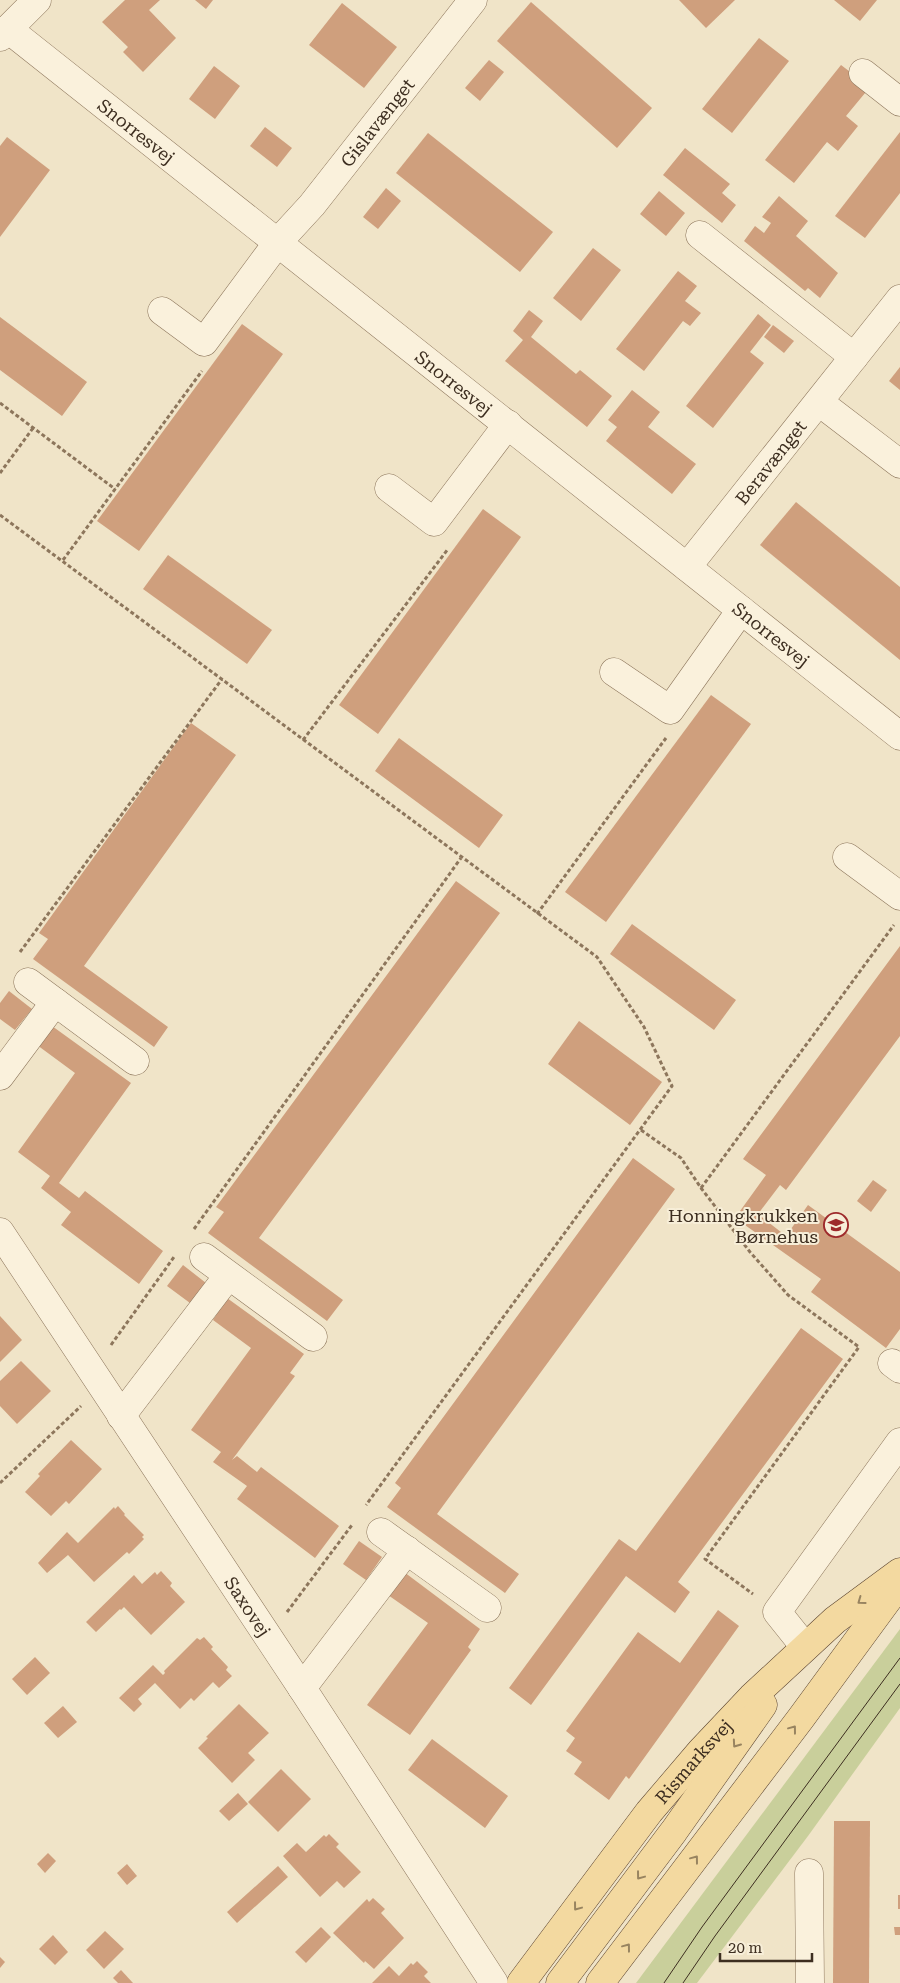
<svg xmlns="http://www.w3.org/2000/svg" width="900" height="1983" viewBox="0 0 900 1983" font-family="'Roboto Serif',serif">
<rect width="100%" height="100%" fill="#f0e4c8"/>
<polygon fill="#c9cf9b" points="900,1629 900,1708 808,1836 697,1983 636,1983"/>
<g fill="#cf9f7d">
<polygon points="125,0 160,0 149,10 176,38 143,72 123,52 128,47 102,22"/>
<polygon points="195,0 213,0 206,9"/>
<polygon points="679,0 735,0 706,28"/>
<polygon points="834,0 877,0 860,21"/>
<polygon points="531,2 652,108 617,148 497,41"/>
<polygon points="342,3 397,47 364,88 309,45"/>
<polygon points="759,38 789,61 732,133 702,109"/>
<polygon points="489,60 504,72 480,101 465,88"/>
<polygon points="841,65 870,87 846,116 858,126 838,151 827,142 794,183 765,160"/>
<polygon points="214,66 240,86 215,119 189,99"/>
<polygon points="265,127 292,148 277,167 250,146"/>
<polygon points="900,132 900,193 865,238 835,216"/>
<polygon points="428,133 553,232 520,272 396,173"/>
<polygon points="7,137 50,170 0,237 0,146"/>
<polygon points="685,148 730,184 722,193 736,205 722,223 663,175"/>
<polygon points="386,188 401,201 378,229 363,217"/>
<polygon points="659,191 685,213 666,236 640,214"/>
<polygon points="779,196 808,221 796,236 838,273 820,298 808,288 805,291 744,241 755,226 764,233 771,223 762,217"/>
<polygon points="593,248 621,270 581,321 553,298"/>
<polygon points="678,271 697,286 685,301 701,313 690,326 683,321 644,371 616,349"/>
<polygon points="529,310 543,321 531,337 576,374 580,370 612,396 587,427 505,361 523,340 513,331"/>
<polygon points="758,314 771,325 750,352 764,363 713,428 686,406"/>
<polygon points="0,317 87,382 62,416 0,370"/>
<polygon points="242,324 283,354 139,551 97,521"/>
<polygon points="773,325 794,341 784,353 764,337"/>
<polygon points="900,367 900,390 889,381"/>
<polygon points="632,390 660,412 648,427 696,464 672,494 606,441 617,427 608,420"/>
<polygon points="796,502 900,587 900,660 760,545"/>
<polygon points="483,509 521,537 378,734 339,705"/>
<polygon points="168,555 272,630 247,664 143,589"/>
<polygon points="711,695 751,724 606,922 565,892"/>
<polygon points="191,723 236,755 84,966 168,1027 154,1047 33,959 48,939 39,933"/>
<polygon points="399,738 503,815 479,848 375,771"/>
<polygon points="456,881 500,913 259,1238 343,1300 327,1321 208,1233 224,1212 216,1207"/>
<polygon points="632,924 736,1000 714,1030 610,954"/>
<polygon points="900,946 900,1036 786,1190 780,1185 758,1214 786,1236 808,1205 900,1272 900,1329 886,1348 811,1292 821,1279 735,1218 766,1175 743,1159"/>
<polygon points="9,991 32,1009 15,1030 0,1019 0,1003"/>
<polygon points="579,1021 662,1082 630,1125 548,1064"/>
<polygon points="52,1026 131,1083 59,1183 79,1198 85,1191 163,1251 139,1284 61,1225 71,1212 41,1188 50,1176 18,1152 75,1073 37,1045"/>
<polygon points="633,1158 675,1189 437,1514 519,1574 505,1593 387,1507 401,1488 395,1483"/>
<polygon points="873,1180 887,1190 871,1212 857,1201"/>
<polygon points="183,1265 206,1283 190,1303 167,1286"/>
<polygon points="227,1298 304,1354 290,1373 295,1376 232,1460 237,1456 257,1472 261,1467 339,1526 315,1558 237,1499 247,1486 213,1462 221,1452 191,1430 251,1348 213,1320"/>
<polygon points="0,1316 22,1340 0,1362"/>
<polygon points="801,1328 843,1359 678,1582 690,1592 675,1613 626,1576 531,1705 509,1688 619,1539 636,1551"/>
<polygon points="21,1361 51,1391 17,1424 0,1406 0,1381"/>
<polygon points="71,1440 102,1469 69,1504 66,1501 51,1516 25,1492 40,1476 38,1474"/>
<polygon points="118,1506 125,1514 124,1515 144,1535 142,1537 144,1539 129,1554 127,1552 94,1582 68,1555 47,1573 38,1563 67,1532 78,1543 114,1507 115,1509"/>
<polygon points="359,1541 382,1557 366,1580 343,1564"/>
<polygon points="161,1571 172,1583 170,1586 185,1602 151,1635 124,1607 121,1610 120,1609 96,1632 86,1622 134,1575 142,1584 155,1572 157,1575"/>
<polygon points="404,1572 480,1629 468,1647 471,1650 410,1735 367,1705 428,1623 388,1595"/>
<polygon points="718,1610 739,1626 629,1779 626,1776 609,1800 574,1774 582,1762 566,1751 575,1738 566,1731 638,1632 680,1663"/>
<polygon points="204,1637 213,1647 211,1649 228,1667 226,1670 232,1676 219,1688 213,1682 194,1701 191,1698 180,1709 155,1683 138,1699 142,1704 134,1712 119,1698 153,1665 163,1675 165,1673 164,1671 197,1638 200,1640"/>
<polygon points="35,1657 50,1673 27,1695 12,1679"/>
<polygon points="239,1704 269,1733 248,1753 255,1760 232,1783 198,1748 208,1738 206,1737"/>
<polygon points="63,1706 77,1722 58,1738 44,1723"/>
<polygon points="432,1739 508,1796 485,1828 408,1770"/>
<polygon points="281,1769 311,1799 278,1832 248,1802"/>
<polygon points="238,1793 248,1804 229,1821 219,1811"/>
<polygon points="834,1821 870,1821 869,1983 833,1983"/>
<polygon points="329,1834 339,1844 336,1847 361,1872 344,1888 337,1881 320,1897 283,1856 297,1843 306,1852 324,1835 326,1837"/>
<polygon points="48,1853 56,1861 45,1873 37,1864"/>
<polygon points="127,1864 137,1876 127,1885 117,1873"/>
<polygon points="278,1866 288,1877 237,1923 227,1912"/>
<rect x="898" y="1895" width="2" height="14"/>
<polygon points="373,1898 385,1909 381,1913 404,1938 374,1969 365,1961 364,1963 333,1933 367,1899 369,1902"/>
<polygon points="321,1927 331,1937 306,1963 295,1952"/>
<polygon points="894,1927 900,1927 900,1935 895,1935"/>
<polygon points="105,1931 124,1949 104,1969 86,1950"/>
<polygon points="53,1935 68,1952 55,1965 39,1949"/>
<polygon points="0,1957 5,1962 0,1968"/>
<polygon points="417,1961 428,1972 424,1976 431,1983 372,1983 389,1966 399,1976 411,1963 413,1965"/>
<polygon points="121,1970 133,1983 118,1983 113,1978"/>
</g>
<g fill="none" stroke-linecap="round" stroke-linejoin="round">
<defs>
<g id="minor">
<path id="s1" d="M8,29L900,736"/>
<polyline points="0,37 37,0"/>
<polyline points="863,73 900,102"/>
<polyline points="700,235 854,357"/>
<path id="s2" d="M162,311L204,342L278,242L312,205L473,0"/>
<polyline points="819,402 900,464"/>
<polyline points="389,488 434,522 508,424"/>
<path id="s3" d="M687,567L900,299"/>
<polyline points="614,672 670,710 741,610"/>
<polyline points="847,857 900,896"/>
<polyline points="28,982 135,1061"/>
<polyline points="0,1076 55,1002"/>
<path id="s4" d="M0,1232L302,1688L494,1983"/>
<polyline points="204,1257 313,1337"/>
<polyline points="892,1363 900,1369"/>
<polyline points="121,1416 228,1276"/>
<polyline points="381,1532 487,1608"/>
<polyline points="805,1647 777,1612 900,1442"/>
<polyline points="302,1688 407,1550"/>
<polyline points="809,1873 810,1983"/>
</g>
<g id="major">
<path id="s5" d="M521,1983L649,1812L701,1751L752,1697L835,1620L900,1572"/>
<polyline points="560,1983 674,1831 763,1705"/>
<polyline points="600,1983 801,1718 900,1583"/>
</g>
</defs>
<use href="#minor" stroke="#8d765c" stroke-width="29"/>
<use href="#major" stroke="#5b4430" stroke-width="29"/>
<g stroke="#8d765c" stroke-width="3" stroke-dasharray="4 2.5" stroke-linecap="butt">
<polyline points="0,403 115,489"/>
<polyline points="0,473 33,428"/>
<polyline points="0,515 597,957 644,1027 672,1086 366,1505"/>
<polyline points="63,560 202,371"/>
<polyline points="303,740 448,549"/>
<polyline points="537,914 666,738"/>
<polyline points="20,952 222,679"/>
<polyline points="641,1130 681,1158 701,1188 750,1252 788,1295 859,1347 705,1559 753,1594"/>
<polyline points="701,1188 894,925"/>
<polyline points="194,1229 461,858"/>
<polyline points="111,1345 174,1257"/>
<polyline points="0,1483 81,1406"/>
<polyline points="287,1612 352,1525"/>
</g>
<use href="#minor" stroke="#faf1dc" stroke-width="28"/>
<use href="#major" stroke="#f3d9a0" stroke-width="28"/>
<g stroke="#3d2e20" stroke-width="1">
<polyline points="664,1983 702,1927 900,1658"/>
<polyline points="683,1983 715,1936 900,1684"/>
</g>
</g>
<defs><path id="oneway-chevron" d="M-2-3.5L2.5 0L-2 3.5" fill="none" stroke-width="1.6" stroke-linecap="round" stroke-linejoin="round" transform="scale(1.25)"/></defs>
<g stroke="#988460">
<use href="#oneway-chevron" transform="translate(861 1601) rotate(144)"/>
<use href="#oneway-chevron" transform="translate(793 1729) rotate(-53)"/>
<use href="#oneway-chevron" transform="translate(736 1744) rotate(125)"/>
<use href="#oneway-chevron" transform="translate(695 1859) rotate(-53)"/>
<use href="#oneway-chevron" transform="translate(640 1876) rotate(127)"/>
<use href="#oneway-chevron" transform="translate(577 1907) rotate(127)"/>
<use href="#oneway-chevron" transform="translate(627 1947) rotate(-53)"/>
</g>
<defs>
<symbol id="school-ring" viewBox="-11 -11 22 22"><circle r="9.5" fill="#f7eed8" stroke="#9e2a2b" stroke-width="1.5"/><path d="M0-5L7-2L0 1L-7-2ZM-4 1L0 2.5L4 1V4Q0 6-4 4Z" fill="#9e2a2b"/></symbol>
</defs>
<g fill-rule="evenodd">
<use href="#school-ring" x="822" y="1211" width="28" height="28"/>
</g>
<g text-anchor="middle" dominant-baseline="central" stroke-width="4" stroke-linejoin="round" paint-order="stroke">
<g font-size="18" fill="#3d2e20" stroke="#f7eed8">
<text stroke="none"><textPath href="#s2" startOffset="332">Gislavænget</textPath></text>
<text stroke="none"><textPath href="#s1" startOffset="164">Snorresvej</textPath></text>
<text stroke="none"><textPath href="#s1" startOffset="569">Snorresvej</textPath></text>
<text stroke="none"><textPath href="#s3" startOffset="134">Beravænget</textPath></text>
<text stroke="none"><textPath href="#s1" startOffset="974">Snorresvej</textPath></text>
<text stroke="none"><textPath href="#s4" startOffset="449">Saxovej</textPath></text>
<text stroke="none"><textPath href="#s5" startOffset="281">Rismarksvej</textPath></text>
</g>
<g font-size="18" fill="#3d2e20" stroke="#f7eed8" text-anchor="end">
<text x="818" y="1215">Honningkrukken<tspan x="818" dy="21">Børnehus</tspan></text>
</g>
</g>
<path d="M720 1953v8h92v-8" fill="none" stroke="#3d2e20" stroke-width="2.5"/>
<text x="728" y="1953" font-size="15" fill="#3d2e20" stroke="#f7eed8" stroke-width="4" paint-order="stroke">20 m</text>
</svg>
